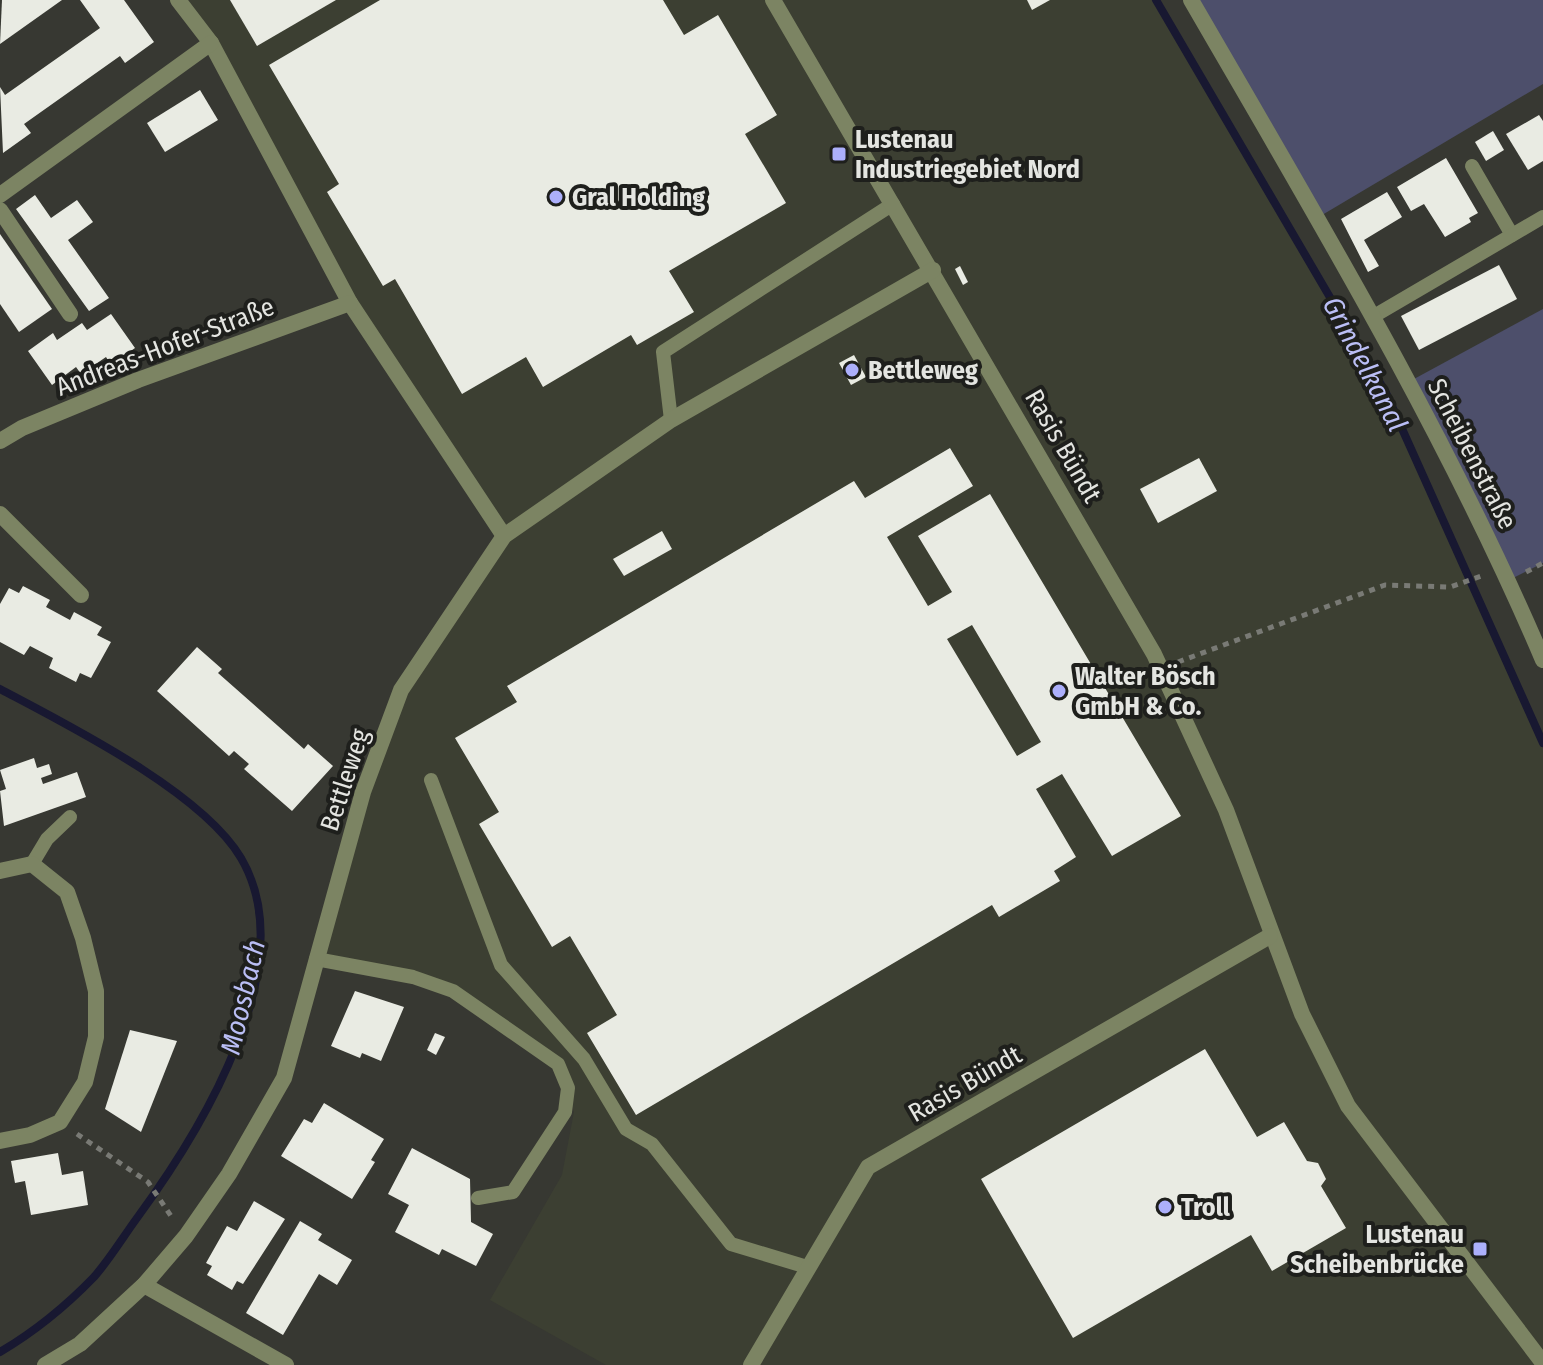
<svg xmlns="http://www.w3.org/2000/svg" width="1543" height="1365" viewBox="0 0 1543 1365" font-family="'Fira Sans Condensed',sans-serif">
<rect width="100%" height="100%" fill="#373832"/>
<polygon fill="#3c3f32" points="178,0 1156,0 1386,393 1543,743 1543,1365 606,1365 490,1300 562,1175 574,1112 558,1064 453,990 316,959 401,690 504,536 427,423"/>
<g fill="#4d4f6b">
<polygon points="1191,0 1543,0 1543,84 1317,218"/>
<polygon points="1543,309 1543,563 1509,580 1414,379"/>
</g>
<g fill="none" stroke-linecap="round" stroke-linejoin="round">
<g stroke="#181831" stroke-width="8">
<polyline points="1156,0 1386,393 1543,743"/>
<path d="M0,689C68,725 202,792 241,858C304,965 200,1132 137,1218C123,1237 110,1259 94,1277C66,1306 34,1332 0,1352"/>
</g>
</g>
<g fill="#e9ebe3" fill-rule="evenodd">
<polygon points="2,0 62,0 0,44"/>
<polygon points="80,0 124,0 154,42 125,63 120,56 24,124 31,133 3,153 0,87 5,95 100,28"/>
<polygon points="230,0 336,0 257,46"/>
<polygon points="380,0 663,0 684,35 718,15 777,115 745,134 786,203 669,271 694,312 637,345 631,335 543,387 526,357 462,394 395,279 383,286 327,192 339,184 269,65"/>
<polygon points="1027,0 1050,0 1032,10"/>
<polygon points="200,90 218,120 165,152 147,123"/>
<polygon points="1539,115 1543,121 1543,161 1528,170 1506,134"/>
<polygon points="1493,131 1504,150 1486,161 1475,142"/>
<polygon points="1446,158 1478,213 1469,218 1471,222 1445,237 1424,204 1411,211 1397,187"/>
<polygon points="1387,192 1402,217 1364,240 1379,266 1368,272 1341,219"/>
<polygon points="35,195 51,218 77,200 93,222 68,240 109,298 89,311 16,209"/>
<polygon points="0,234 52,309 19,332 0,304"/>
<polygon points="1499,265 1517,299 1419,350 1401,316"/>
<polygon points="960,266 968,282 963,285 955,269"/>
<polygon points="111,314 135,348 111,365 106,357 81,374 76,367 52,385 28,351 53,333 57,340 82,323 87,330"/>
<polygon points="854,355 866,377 851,385 839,363"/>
<path d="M950,448L973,486L887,537L928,606L952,592L918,536L990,494L1181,816L1112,856L1062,774L1036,789L1076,857L1054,871L1060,881L999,917L992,905L636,1115L587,1033L617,1015L570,936L552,947L479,824L499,812L455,738L517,702L507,686L854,481L865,498ZM972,625L1041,742L1017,756L947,639Z"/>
<polygon points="1199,458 1217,491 1158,523 1140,489"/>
<polygon points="662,531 672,549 624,576 613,559"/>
<polygon points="23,586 50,600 46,607 70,620 74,612 102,627 97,635 111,642 91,678 80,673 76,682 49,668 53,658 30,646 24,655 0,642 0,604 9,588 19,593"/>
<polygon points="197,647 222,669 218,673 304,749 308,744 333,766 292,811 244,769 249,764 234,751 229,756 157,691"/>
<polygon points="34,758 37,768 49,764 52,774 41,778 43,784 77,772 86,797 4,826 0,791 6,789 0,770"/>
<polygon points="355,991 404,1007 381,1061 362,1053 360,1058 331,1046"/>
<polygon points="130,1030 177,1041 141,1132 105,1109"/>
<polygon points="435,1033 445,1037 436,1055 427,1050"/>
<polygon points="1205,1049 1257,1137 1284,1122 1307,1161 1318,1163 1326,1179 1321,1186 1346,1228 1272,1271 1251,1235 1073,1338 981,1179"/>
<polygon points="324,1103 384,1139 371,1160 375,1162 352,1199 281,1156 304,1119 312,1123"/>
<polygon points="412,1148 470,1179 471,1222 493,1234 476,1266 442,1249 439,1255 395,1232 409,1205 388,1194"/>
<polygon points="58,1153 62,1175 83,1171 88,1205 31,1215 25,1181 15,1183 11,1161"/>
<polygon points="254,1201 285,1219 243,1284 237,1281 232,1290 207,1275 212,1266 206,1263 227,1226 237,1231"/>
<polygon points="300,1221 322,1234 318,1240 352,1260 337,1285 319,1274 283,1335 246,1313"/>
</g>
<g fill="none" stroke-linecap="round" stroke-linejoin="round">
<g stroke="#797a75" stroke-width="5" stroke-dasharray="6 6" stroke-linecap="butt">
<polyline points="1526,572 1543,563"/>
<polyline points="1178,662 1385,585 1450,587 1484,575"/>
<polyline points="77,1134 148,1182 173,1219"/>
</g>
<g stroke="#7c8463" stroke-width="14">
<polyline points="1472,166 1512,235"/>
<polyline points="1374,316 1543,217"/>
<polyline points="671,420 663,352 893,204"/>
<polyline points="431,780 501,965 584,1059 626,1129 652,1144 731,1244 807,1267"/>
<polyline points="32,864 47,839 70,817"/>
<polyline points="316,959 413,977 453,991 558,1064 568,1088 565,1112 513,1192 478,1198"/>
</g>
<g stroke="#7c8463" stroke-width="16">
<polyline points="178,0 211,43 350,303 504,536"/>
<polyline points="773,0 1154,654 1226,810 1302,1014 1348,1106 1543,1363"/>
<path d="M1191,0C1316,216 1445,430 1543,660"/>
<polyline points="0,195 211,43"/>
<polyline points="0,210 70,314"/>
<polyline points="0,441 22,428 138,380 350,303"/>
<polyline points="0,514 81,595"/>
<polyline points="0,871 32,864 67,892 83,938 96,991 96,1037 85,1082 60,1122 30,1135 0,1141"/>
<polyline points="144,1285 286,1365"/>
<polyline points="45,1365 80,1344 144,1285 186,1236 229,1174 284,1078 363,792 401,690 504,536 671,420 933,270"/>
<polyline points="751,1365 868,1167 1270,936"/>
</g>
</g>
<g fill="#acaffb" stroke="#1e1f1c" stroke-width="3">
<rect x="831" y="146" width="16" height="16" rx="4"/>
<circle cx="556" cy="197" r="8"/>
<circle cx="852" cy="370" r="8"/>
<circle cx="1059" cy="691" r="8"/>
<circle cx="1165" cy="1207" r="8"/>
<rect x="1472" y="1241" width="16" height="16" rx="4"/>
</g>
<g text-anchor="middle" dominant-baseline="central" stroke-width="8" stroke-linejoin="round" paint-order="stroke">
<g font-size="26" font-weight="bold" fill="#e4e5e1" stroke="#1e1f1c" text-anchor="start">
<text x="855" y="139">Lustenau<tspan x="855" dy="30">Industriegebiet Nord</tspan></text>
<text x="572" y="197">Gral Holding</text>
<text x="868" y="370">Bettleweg</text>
<text x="1075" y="676">Walter Bösch<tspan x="1075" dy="30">GmbH &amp; Co.</tspan></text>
<text x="1181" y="1207">Troll</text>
<text x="1464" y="1234" text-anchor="end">Lustenau<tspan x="1464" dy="30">Scheibenbrücke</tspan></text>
</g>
<g font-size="26" fill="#e4e5e1" stroke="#1e1f1c">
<text transform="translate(165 347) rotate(-21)">Andreas-Hofer-Straße</text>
<text transform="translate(1063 446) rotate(60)">Rasis Bündt</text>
<text transform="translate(1472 454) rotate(63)">Scheibenstraße</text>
<text transform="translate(345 780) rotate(-72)">Bettleweg</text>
<text transform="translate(965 1084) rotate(-30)">Rasis Bündt</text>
</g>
<g font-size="28" font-style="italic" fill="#babef5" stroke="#1e1f1c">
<text transform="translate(1365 364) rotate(62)">Grindelkanal</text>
<text transform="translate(243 997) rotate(-77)">Moosbach</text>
</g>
</g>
</svg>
